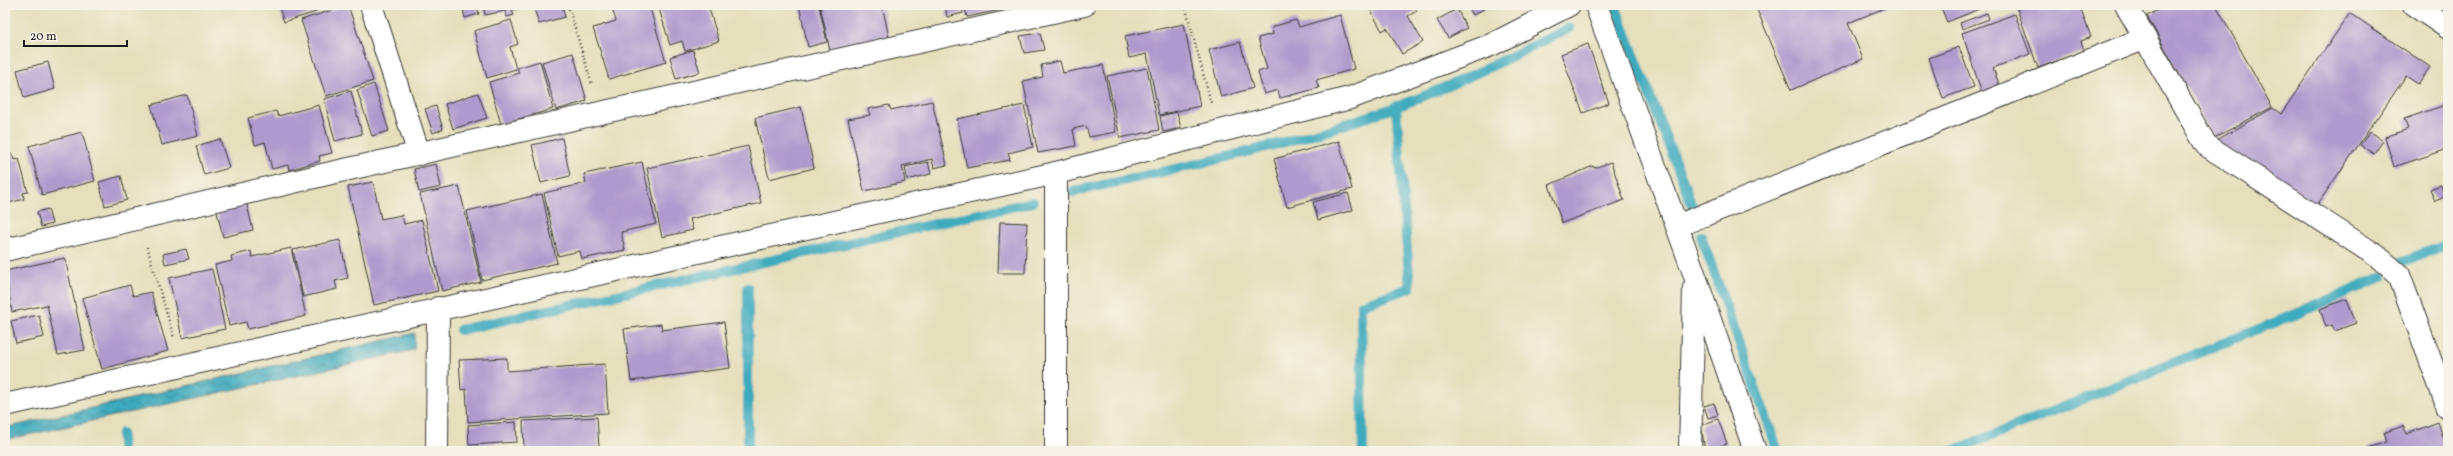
<svg xmlns="http://www.w3.org/2000/svg" width="2453" height="456" viewBox="0 0 2453 456" font-family="Vollkorn,serif">
<defs>
<pattern id="water-waves" width="16" height="10" patternUnits="userSpaceOnUse"><rect width="16" height="10" fill="#3eaabd"/><path d="M0 5q4-4 8 0t8 0" fill="none" stroke="#338a99"/></pattern>
</defs>
<rect width="100%" height="100%" fill="#f7f3e8"/>
<filter id="ink" filterUnits="userSpaceOnUse"><feTurbulence type="fractalNoise" baseFrequency=".025" numOctaves="2"/><feDisplacementMap in="SourceGraphic" scale="8" xChannelSelector="R" yChannelSelector="G"/><feConvolveMatrix kernelMatrix="1 2 1 2 8 2 1 2 1" color-interpolation-filters="sRGB"/></filter>
<filter id="wash" filterUnits="userSpaceOnUse"><feTurbulence type="fractalNoise" baseFrequency=".012" numOctaves="4" result="noise"/><feDisplacementMap in="SourceGraphic" scale="16" xChannelSelector="R" yChannelSelector="G"/><feGaussianBlur stdDeviation="0.9" result="paint"/><feColorMatrix in="noise" values="0 0 0 0 0 0 0 0 0 0 0 0 0 0 0 0 0 1.4 0 .05"/><feComposite in="paint" operator="in"/></filter>
<g filter="url(#wash)">
<rect width="100%" height="100%" fill="#e5dfbb"/>
<polygon fill="url(#water-waves)" stroke="#2d636c" points="415,333 414,350 5,440 5,428"/>
<g fill="none" stroke-linecap="round" stroke-linejoin="round">
<g stroke="#3eaabd" stroke-width="10">
<polyline points="1618,5 1616,8 1694,210"/>
<path d="M1072,192C1181,168 1291,145 1396,107C1455,85 1513,56 1569,28"/>
<polyline points="1701,236 1778,451"/>
<polyline points="2401,262 2448,244"/>
<polyline points="748,288 748,451"/>
<polyline points="460,330 1033,202"/>
<polyline points="122,433 122,451"/>
<polyline points="1363,451 1361,305 1410,288 1396,106"/>
<polyline points="1953,451 2301,312 2382,277"/>
</g>
</g>
<g id="blocks">
<g fill="#af9acd">
<polygon points="278,5 314,5 316,12 284,22"/>
<polygon points="348,5 373,81 326,96 301,20"/>
<polygon points="462,5 477,5 479,14 465,18"/>
<polygon points="483,5 533,5 533,6 512,10 514,15 507,17 505,11 485,15"/>
<polygon points="533,5 562,5 565,17 539,24"/>
<polygon points="611,5 649,5 666,62 609,79 593,28 616,21"/>
<polygon points="658,5 708,5 719,41 685,51 682,41 670,45"/>
<polygon points="799,5 819,5 827,42 808,47"/>
<polygon points="820,5 882,5 889,37 830,51"/>
<polygon points="945,5 961,5 963,13 947,17"/>
<polygon points="964,5 1020,5 1020,6 967,17"/>
<polygon points="1383,5 1413,5 1417,11 1408,16 1423,42 1402,54 1387,28 1382,31 1371,11"/>
<polygon points="1467,5 1491,5 1473,15"/>
<polygon points="1755,5 1892,5 1848,23 1863,59 1791,90"/>
<polygon points="1940,5 1989,5 1947,22"/>
<polygon points="2029,5 2079,5 2091,37 2081,41 2084,51 2038,68 2017,9"/>
<polygon points="2167,5 2216,5 2272,107 2214,138 2147,16"/>
<polygon points="1457,9 1467,28 1448,38 1437,20"/>
<polygon points="1987,13 1989,19 1962,29 1960,23"/>
<polygon points="2350,13 2430,67 2418,84 2406,76 2315,208 2215,141 2273,108 2281,114"/>
<polygon points="2015,14 2030,54 1993,68 2001,89 1983,96 1962,33"/>
<polygon points="1340,15 1354,69 1316,80 1319,88 1280,98 1278,90 1264,94 1258,72 1267,69 1258,38 1273,34 1272,27 1296,20 1299,27"/>
<polygon points="511,20 518,44 510,47 516,69 487,78 474,31"/>
<polygon points="1184,24 1200,106 1159,115 1147,54 1129,58 1125,36"/>
<polygon points="1040,33 1044,50 1024,53 1020,36"/>
<polygon points="1240,42 1253,88 1221,97 1209,50"/>
<polygon points="1588,44 1609,103 1583,113 1561,54"/>
<polygon points="1959,47 1974,87 1943,98 1929,58"/>
<polygon points="693,50 700,72 676,79 670,57"/>
<polygon points="573,53 587,101 556,110 542,62"/>
<polygon points="540,61 553,109 501,124 489,82 519,73 517,68"/>
<polygon points="1060,61 1063,73 1103,65 1116,132 1089,137 1086,126 1073,129 1076,146 1038,153 1023,81 1043,77 1041,65"/>
<polygon points="48,62 55,89 24,98 17,70"/>
<polygon points="1147,68 1159,130 1120,138 1107,76"/>
<polygon points="374,84 389,131 372,136 357,90"/>
<polygon points="351,91 362,134 335,141 324,99"/>
<polygon points="478,93 487,118 453,129 445,104"/>
<polygon points="187,95 198,136 162,145 151,105"/>
<polygon points="932,101 947,165 934,168 932,159 902,166 905,182 864,191 848,119 870,115 868,109 889,105 891,110"/>
<polygon points="2448,104 2448,149 2394,167 2385,137 2408,129 2404,119"/>
<polygon points="319,105 332,153 319,156 320,161 289,170 288,165 272,169 265,142 255,145 248,118 276,111 278,116"/>
<polygon points="1024,105 1033,147 1008,153 1010,160 967,168 957,119"/>
<polygon points="436,106 443,129 433,133 425,109"/>
<polygon points="801,107 814,168 769,179 755,118"/>
<polygon points="1177,112 1181,128 1163,132 1160,116"/>
<polygon points="82,132 95,181 42,195 29,146"/>
<polygon points="2370,132 2383,141 2374,154 2360,145"/>
<polygon points="562,138 570,176 541,183 532,145"/>
<polygon points="220,139 229,168 204,175 196,146"/>
<polygon points="1339,141 1352,189 1287,207 1274,159"/>
<polygon points="748,146 761,203 690,219 693,230 662,237 647,168"/>
<polygon points="12,154 14,160 19,159 28,192 23,193 24,199 5,204 5,156"/>
<polygon points="642,162 656,224 621,232 625,250 582,259 580,251 558,256 544,193 586,183 584,174"/>
<polygon points="928,162 931,174 907,180 905,167"/>
<polygon points="1611,162 1624,200 1562,223 1549,185 1593,166 1594,168"/>
<polygon points="436,164 441,187 419,192 414,169"/>
<polygon points="121,176 127,200 105,206 99,182"/>
<polygon points="373,182 381,219 402,215 404,224 422,220 438,291 374,305 348,187"/>
<polygon points="2441,185 2445,197 2435,201 2430,189"/>
<polygon points="459,186 481,282 442,291 420,194"/>
<polygon points="1348,193 1353,210 1318,220 1313,202"/>
<polygon points="542,194 557,263 482,280 467,211"/>
<polygon points="246,201 253,230 223,237 216,208"/>
<polygon points="48,209 52,224 41,227 37,212"/>
<polygon points="1000,222 1027,223 1025,273 998,273"/>
<polygon points="340,240 348,278 335,281 337,289 303,297 293,250"/>
<polygon points="291,248 306,316 248,329 246,322 229,326 215,265 232,261 231,256 251,251 252,257"/>
<polygon points="186,249 189,259 165,264 163,254"/>
<polygon points="65,258 85,350 58,355 47,305 12,312 5,271"/>
<polygon points="212,269 225,329 182,338 169,278"/>
<polygon points="130,285 133,296 151,292 168,351 102,369 82,298"/>
<polygon points="2347,299 2356,323 2335,331 2332,325 2326,327 2320,309"/>
<polygon points="39,315 44,337 16,343 11,321"/>
<polygon points="724,322 730,368 631,381 624,329 661,324 662,330"/>
<polygon points="507,358 507,371 605,364 608,413 468,422 466,389 461,390 459,360"/>
<polygon points="1714,403 1718,415 1708,418 1704,406"/>
<polygon points="597,417 599,448 524,451 523,421"/>
<polygon points="1718,419 1727,444 1705,451 1701,425"/>
<polygon points="516,422 517,442 469,445 468,425"/>
<polygon points="2438,422 2448,451 2369,451 2368,448 2386,442 2383,433 2403,426 2407,434"/>
<polygon points="507,448 507,451 485,451 485,450"/>
</g>
</g>
</g>
<g filter="url(#ink)">
<use href="#blocks" fill-opacity="0" stroke="#3a3934" stroke-width="1"/>
<g fill="none" stroke-linecap="round" stroke-linejoin="round">
<defs>
<g id="street">
<polyline points="371,5 419,154"/>
<polyline points="1596,5 1694,273 1755,451"/>
<polyline points="2126,5 2206,145 2377,256 2399,275 2448,408"/>
<polyline points="1677,226 2143,39"/>
<polyline points="5,250 331,173 1084,5"/>
<polyline points="5,405 1056,173 1350,98 1491,45 1569,5"/>
<polyline points="437,451 438,308"/>
<polyline points="1690,451 1694,288"/>
</g>
<g id="secondary">
<polyline points="2414,5 2448,28"/>
<polyline points="1056,173 1056,451"/>
</g>
</defs>
<use href="#street" stroke="#3a3934" stroke-width="24"/>
<use href="#secondary" stroke="#3a3934" stroke-width="24"/>
<g stroke="#3a3934" stroke-width="2.5" stroke-dasharray="1 3" stroke-linecap="butt">
<polyline points="568,5 592,85"/>
<polyline points="1185,5 1211,103"/>
<polyline points="147,247 174,338"/>
</g>
<use href="#street" stroke="#fff" stroke-width="22"/>
<use href="#secondary" stroke="#fff" stroke-width="22"/>
</g>
</g>
<rect width="2453" height="456" fill="none" stroke="#f7f3e8" stroke-width="20"/>
<path d="M24 40v6h103v-6" fill="none" stroke="#1c1c1c" stroke-width="2"/>
<text x="30" y="40" font-size="12" fill="#1c1c1c" stroke="#f7f3e8" stroke-width="3" paint-order="stroke">20 m</text>
</svg>
